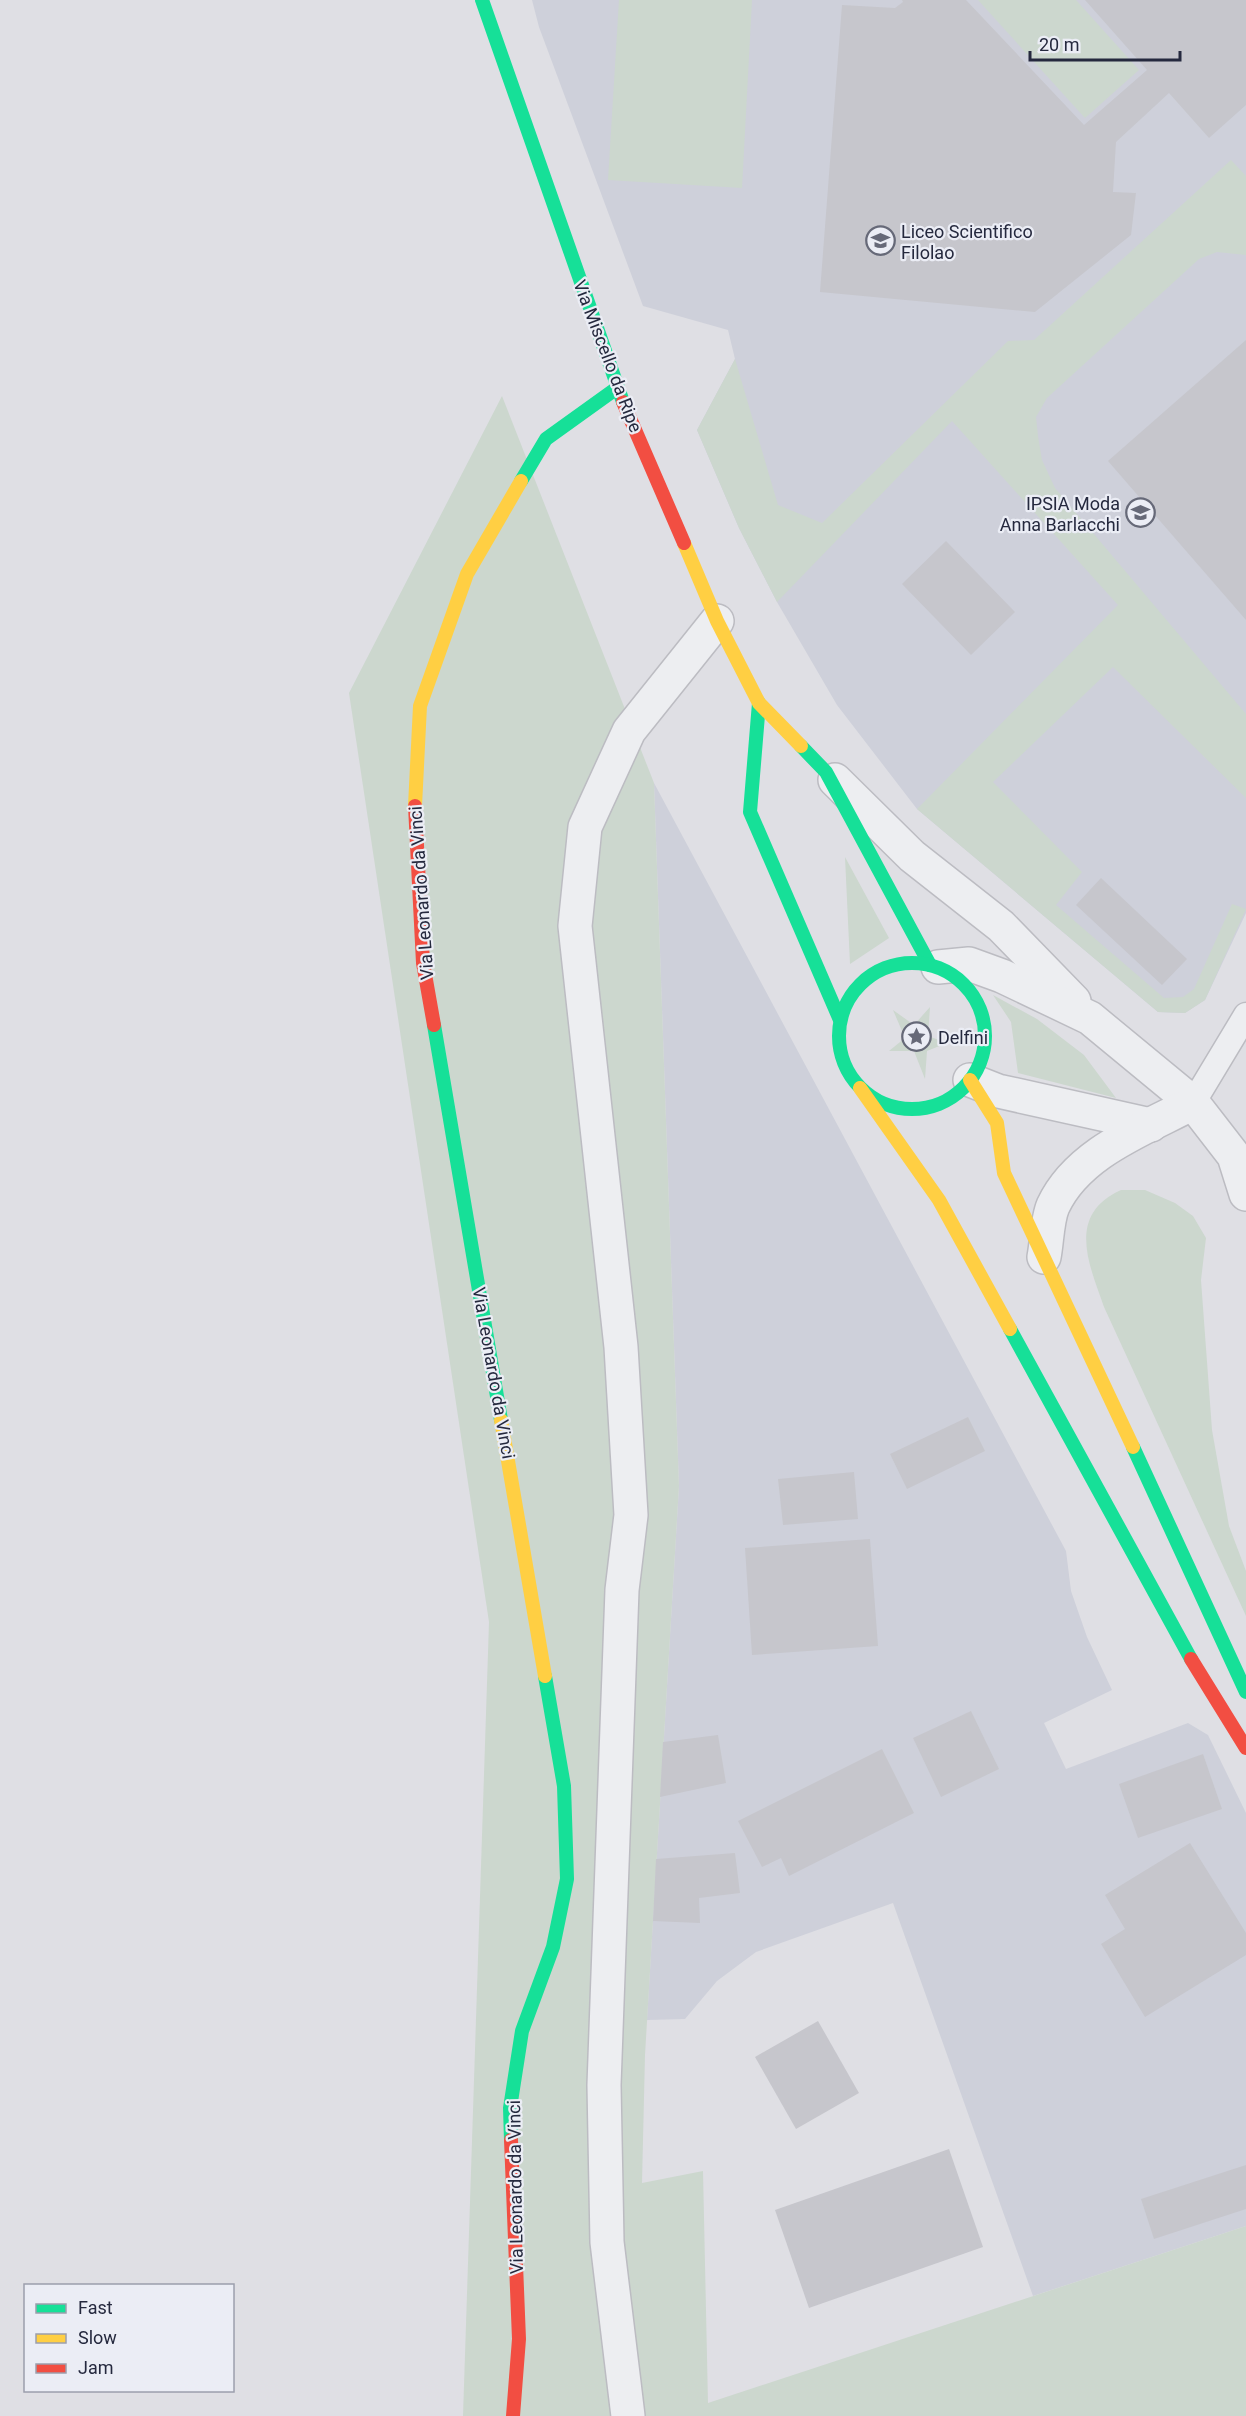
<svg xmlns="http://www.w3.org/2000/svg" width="1246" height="2416" viewBox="0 0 1246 2416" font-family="Roboto,sans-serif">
<rect width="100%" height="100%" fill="#dfdfe4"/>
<g fill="#ced0da">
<polygon points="532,0 1246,0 1246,913 1205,1000 1185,1013 1158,1012 917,809 837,705 777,602 739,528 697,430 735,359 728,330 643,306 539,27"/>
<polygon points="654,783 1066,1551 1071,1591 1087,1637 1112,1690 1044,1723 1066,1769 1188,1723 1208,1735 1246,1813 1246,2226 1033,2296 893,1903 756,1952 717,1981 685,2019 647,2020 679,1486"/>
</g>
<g fill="#ccd7ce">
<polygon points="619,0 752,0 742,188 608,180"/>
<polygon points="978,0 1076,0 1139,70 1085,118"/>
<polygon points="1231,160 1246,176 1246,255 1217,252 1199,259 1047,398 1036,417 1038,436 1042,460 1055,488 1246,714 1246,798 1113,667 993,782 1082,872 1056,905 1164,998 1183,997 1194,989 1232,904 1246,909 1205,1000 1185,1013 1158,1012 917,809 1118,605 952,421 777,602 739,528 697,430 735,359 778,505 822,523 1008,341 1034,340"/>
<polygon points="502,396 654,783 679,1486 645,2055 642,2183 703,2171 708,2403 1246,2226 1246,2416 463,2416 489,1622 349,693"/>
<polygon points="845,857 889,938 850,964"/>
<polygon points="993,995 1037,1019 1084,1055 1116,1098 1018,1073 1011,1022"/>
<polygon points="930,1007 928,1036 947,1043 927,1051 925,1079 914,1051 889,1051 905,1038 893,1010 914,1025"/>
<path d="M1121,1190H1145L1175,1203L1193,1216L1206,1238L1201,1280L1212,1430L1229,1526L1246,1571V1616L1104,1307C1089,1264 1066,1215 1121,1190Z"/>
</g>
<g fill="#c6c6cc">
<polygon points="902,0 966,0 1084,125 1147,70 1085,0 1246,0 1246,105 1209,138 1169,93 1116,142 1113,192 1136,193 1131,235 1035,312 820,292 842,5 895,8 903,2"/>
<polygon points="1246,340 1246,620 1108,461"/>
<polygon points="946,541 1015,612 971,655 902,584"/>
<polygon points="1101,878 1187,959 1162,985 1076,905"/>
<polygon points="968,1417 985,1451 907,1489 890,1454"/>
<polygon points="854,1472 858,1519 783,1525 778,1479"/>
<polygon points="870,1539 878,1646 752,1655 745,1548"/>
<polygon points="971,1711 999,1769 941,1797 913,1738"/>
<polygon points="718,1735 726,1783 660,1797 663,1742"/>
<polygon points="882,1749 914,1813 789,1876 781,1858 762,1867 738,1821"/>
<polygon points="1203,1754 1222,1809 1138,1838 1119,1784"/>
<polygon points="1190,1843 1246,1933 1246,1955 1145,2017 1101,1944 1125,1929 1105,1895"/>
<polygon points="735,1853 740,1893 699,1898 700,1923 653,1921 656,1859"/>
<polygon points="818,2021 859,2093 796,2129 755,2057"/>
<polygon points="949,2149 983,2247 809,2308 775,2210"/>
<polygon points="1246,2165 1246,2209 1154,2239 1141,2199"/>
</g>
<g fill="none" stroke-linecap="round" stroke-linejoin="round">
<defs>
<polyline id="lane" points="1193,1103 1246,1015"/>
<g id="street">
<polyline points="835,780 912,856 1001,926 1074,1001"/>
<polyline points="938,967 969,964 1002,976 1090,1018 1193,1103 1234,1156 1246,1194"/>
<polyline points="970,1080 998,1091 1151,1125"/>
<path d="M1044,1257C1047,1242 1047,1220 1053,1206C1078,1152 1144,1129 1193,1103"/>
<polyline points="628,2416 607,2242 604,2085 622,1590 631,1515 621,1347 575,926 585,827 629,731 717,621"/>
</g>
</defs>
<use href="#lane" stroke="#bcbcc2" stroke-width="27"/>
<use href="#street" stroke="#bcbcc2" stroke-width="36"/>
<use href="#lane" stroke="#edeef1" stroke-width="24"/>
<use href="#street" stroke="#edeef1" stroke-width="33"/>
<g stroke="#16e098" stroke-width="14">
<polyline points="482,0 623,402"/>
<polyline points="521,481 546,439 617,388"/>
<polyline points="759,703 750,812 840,1020"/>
<polyline points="801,746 826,772 930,965"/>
<circle cx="912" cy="1036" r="73"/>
<polyline points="434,1025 501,1420"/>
<polyline points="1010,1329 1191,1659"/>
<polyline points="1133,1447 1246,1692"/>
<polyline points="511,2140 510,2108 522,2031 553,1947 567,1879 564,1786 545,1676"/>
</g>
<g stroke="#ffcf43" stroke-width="14">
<polyline points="684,543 717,621 759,703 801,746"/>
<polyline points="415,806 420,706 467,574 521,481"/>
<polyline points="970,1080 997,1123 1004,1173 1133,1447"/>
<polyline points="860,1088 939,1200 1010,1329"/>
<polyline points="501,1420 545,1676"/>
</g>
<g stroke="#f24e42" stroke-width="14">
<polyline points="623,402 684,543"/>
<polyline points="415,806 423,963 434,1025"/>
<polyline points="1191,1659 1246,1748"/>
<polyline points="511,2140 519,2339 513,2416"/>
</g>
</g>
<defs>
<symbol id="university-ring" viewBox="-11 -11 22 22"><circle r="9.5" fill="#ebedf5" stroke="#666978" stroke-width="1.5"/><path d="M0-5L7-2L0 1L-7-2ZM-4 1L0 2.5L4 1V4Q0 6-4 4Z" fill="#666978"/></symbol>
<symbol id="sight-ring" viewBox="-11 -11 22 22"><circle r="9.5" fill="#ebedf5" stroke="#666978" stroke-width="1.5"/><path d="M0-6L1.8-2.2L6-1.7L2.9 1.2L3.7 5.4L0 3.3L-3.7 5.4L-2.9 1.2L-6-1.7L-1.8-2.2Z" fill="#666978"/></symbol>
</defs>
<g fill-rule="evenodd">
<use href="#university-ring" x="864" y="224" width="33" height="33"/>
<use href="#university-ring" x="1124" y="496" width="33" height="33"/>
<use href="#sight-ring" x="900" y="1020" width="33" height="33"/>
</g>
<g text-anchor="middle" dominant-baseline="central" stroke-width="4.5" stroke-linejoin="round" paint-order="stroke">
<g font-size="18" fill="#25293e" stroke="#ebedf5" text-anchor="start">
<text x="901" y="231">Liceo Scientifico<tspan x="901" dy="21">Filolao</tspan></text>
<text x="1120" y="503" text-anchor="end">IPSIA Moda<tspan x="1120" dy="21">Anna Barlacchi</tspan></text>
<text x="938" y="1037">Delfini</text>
</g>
<g font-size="18" fill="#25293e" stroke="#ebedf5">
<text transform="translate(608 356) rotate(69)">Via Miscello da Ripe</text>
<text transform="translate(421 893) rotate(-94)">Via Leonardo da Vinci</text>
<text transform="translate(494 1373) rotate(80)">Via Leonardo da Vinci</text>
<text transform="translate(515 2187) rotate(-91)">Via Leonardo da Vinci</text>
</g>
</g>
<rect x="24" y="2284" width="210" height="108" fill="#ebedf5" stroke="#9c9fac" stroke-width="1.5"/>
<rect x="36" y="2304" width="30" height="9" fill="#16e098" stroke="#9c9fac" stroke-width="1.5"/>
<text x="78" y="2314" font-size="18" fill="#25293e">Fast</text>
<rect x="36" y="2334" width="30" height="9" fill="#ffcf43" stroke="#9c9fac" stroke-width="1.5"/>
<text x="78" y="2344" font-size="18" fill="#25293e">Slow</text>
<rect x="36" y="2364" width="30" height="9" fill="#f24e42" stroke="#9c9fac" stroke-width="1.5"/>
<text x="78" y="2374" font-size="18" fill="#25293e">Jam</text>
<path d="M1030 51v9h150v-9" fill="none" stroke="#25293e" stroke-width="3"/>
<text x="1039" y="51" font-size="18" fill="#25293e" stroke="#ebedf5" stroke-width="4.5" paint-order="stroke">20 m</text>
</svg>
